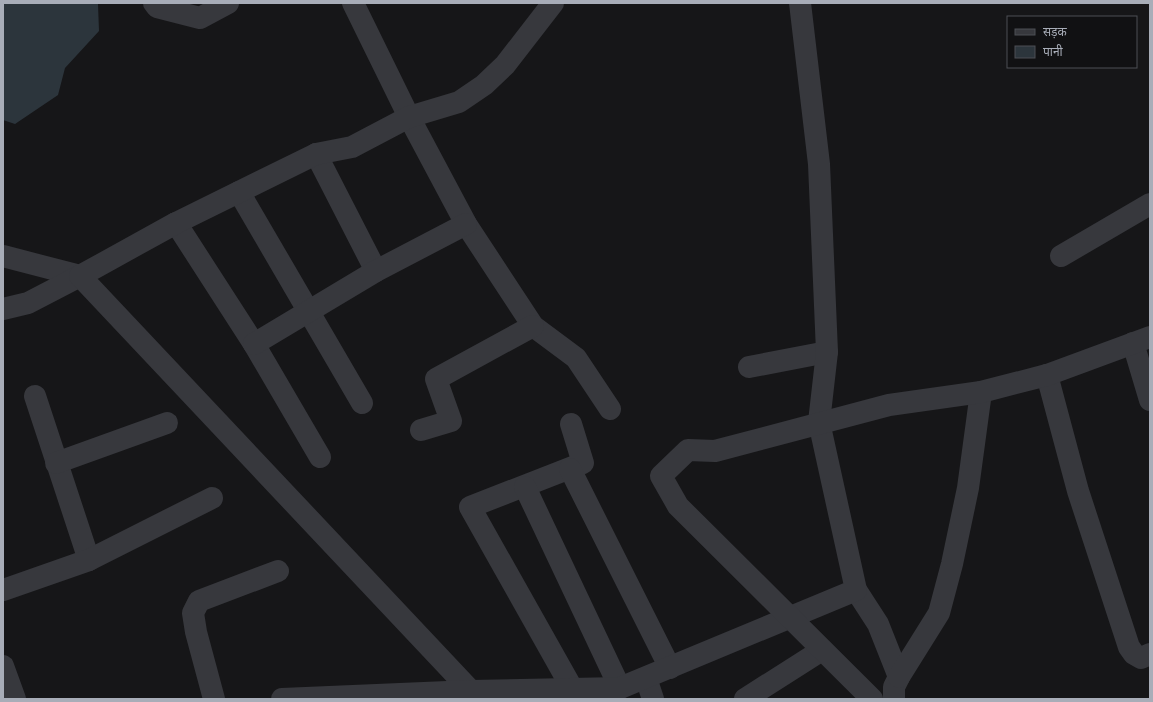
<svg xmlns="http://www.w3.org/2000/svg" width="1153" height="702" viewBox="0 0 1153 702" font-family="'Open Sans','Noto Sans Devanagari',sans-serif">
<rect width="100%" height="100%" fill="#161618"/>
<polygon fill="#2c353c" points="3,3 98,4 99,31 65,68 58,95 15,124 3,120"/>
<g fill="none" stroke-linecap="round" stroke-linejoin="round">
<g stroke="#37383d" stroke-width="22">
<polyline points="154,3 157,7 200,18 228,3"/>
<polyline points="353,3 409,117 466,224 533,326 576,358 610,409"/>
<polyline points="316,154 376,271"/>
<polyline points="239,192 362,403"/>
<polyline points="176,223 254,344 320,457"/>
<polyline points="3,256 80,276"/>
<polyline points="1061,256 1150,204"/>
<polyline points="3,309 28,303 80,276"/>
<polyline points="1133,343 1150,400"/>
<polyline points="254,344 376,271 466,224"/>
<polyline points="749,367 827,352"/>
<polyline points="1047,375 1078,491 1129,647 1134,654 1141,658 1150,654"/>
<polyline points="35,396 89,560"/>
<polyline points="571,424 583,463 470,507 573,690"/>
<polyline points="421,430 451,421 436,379 533,326"/>
<polyline points="56,463 167,423"/>
<polyline points="570,469 670,668"/>
<polyline points="525,487 620,688"/>
<polyline points="3,590 89,560 212,498"/>
<polyline points="856,590 878,624 899,677 894,687 894,699"/>
<polyline points="3,666 15,699"/>
<polyline points="899,677 939,613 952,564 968,488 981,392"/>
<polyline points="646,678 653,699"/>
<polyline points="476,698 471,691 80,276 176,223 316,154 352,147 409,117 459,102 484,85 505,65 553,3"/>
<polyline points="214,699 196,632 193,613 199,601 278,571"/>
<polyline points="282,699 471,691 620,688 856,590 819,422 827,352 819,164 800,3"/>
<polyline points="745,699 822,650"/>
<polyline points="872,699 678,506 661,476 688,450 715,451 889,405 981,392 1047,375 1150,337"/>
</g>
</g>
<rect width="1153" height="702" fill="none" stroke="#a8adb8" stroke-width="8"/>
<rect x="1007" y="16" width="130" height="52" fill="#111113" stroke="#4d4f55"/>
<rect x="1015" y="29" width="20" height="6" fill="#37383d" stroke="#4d4f55"/>
<text x="1043" y="36" font-size="12" fill="#a8adb8">सड़क</text>
<rect x="1015" y="46" width="20" height="12" fill="#2c353c" stroke="#4d4f55"/>
<text x="1043" y="56" font-size="12" fill="#a8adb8">पानी</text>
</svg>
